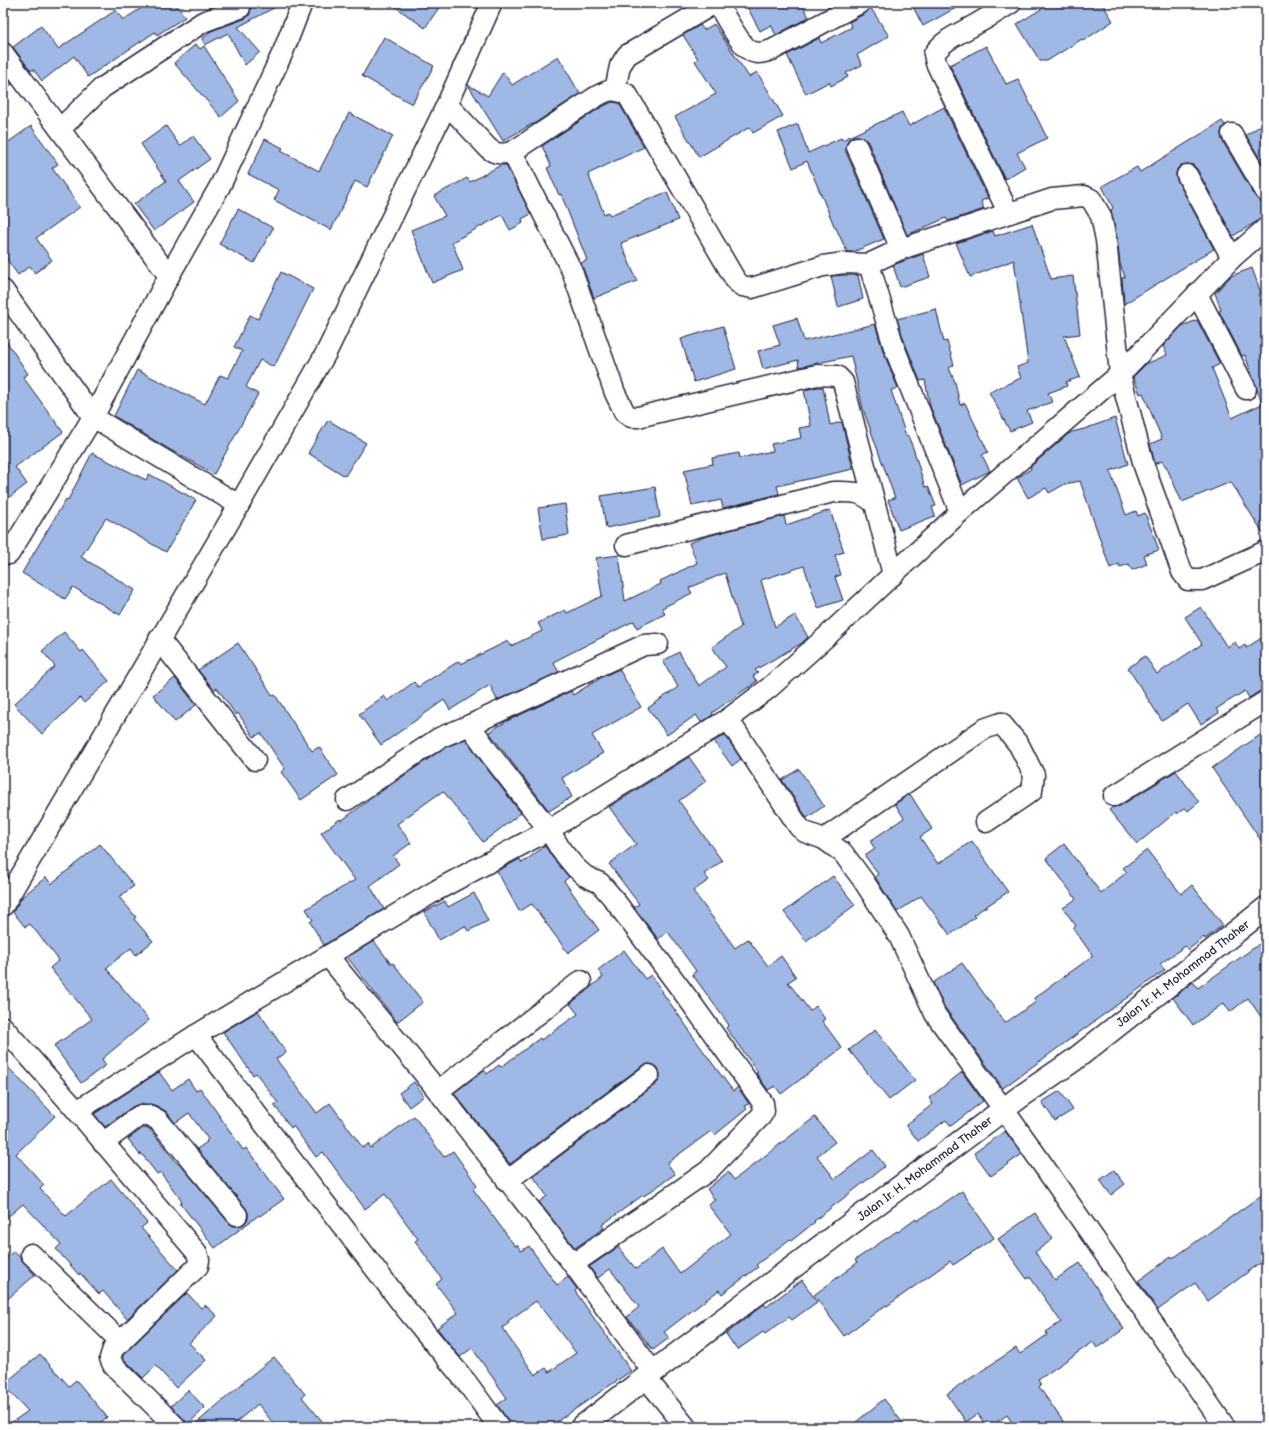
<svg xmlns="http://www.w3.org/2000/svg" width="1269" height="1430" viewBox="0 0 1269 1430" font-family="'Balsamiq Sans',sans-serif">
<rect width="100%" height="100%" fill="#fff"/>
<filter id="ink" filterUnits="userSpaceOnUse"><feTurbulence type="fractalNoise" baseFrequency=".025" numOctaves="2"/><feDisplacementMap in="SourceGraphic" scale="8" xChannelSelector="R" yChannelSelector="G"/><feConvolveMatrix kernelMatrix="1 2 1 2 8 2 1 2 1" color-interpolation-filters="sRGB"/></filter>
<g filter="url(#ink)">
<g fill="#a0b8e5" stroke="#22223b" fill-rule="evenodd">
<polygon points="149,3 175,3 185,17 157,35 155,32 88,77 74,56 42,81 33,69 31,71 13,47 41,26 58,49 116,10 123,20"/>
<polygon points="250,3 283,3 238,27 260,52 245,65 228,33 205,45 202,39 211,31 244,19 249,16 251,9"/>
<polygon points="390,3 442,3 425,28"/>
<polygon points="745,3 801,3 809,17 776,35 771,25 760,31"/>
<polygon points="911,3 965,3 923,26"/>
<polygon points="1051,3 1102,3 1113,21 1083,41 1082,39 1047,61 1040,61 1017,24"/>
<polygon points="870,7 889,36 857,55 862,65 846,73 848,77 831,86 829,82 806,94 787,55 819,38 821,43 852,27 849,22 866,13"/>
<polygon points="714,24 749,77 757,72 783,116 753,133 750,127 699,157 675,117 716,94 695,61 698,59 683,35 700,25 704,30"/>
<polygon points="384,37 434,66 412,104 362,76"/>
<polygon points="196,44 200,49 204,46 239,101 221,117 174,63"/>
<polygon points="986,46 1006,84 1018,79 1047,138 1017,153 1025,167 1005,179 950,65"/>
<polygon points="558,56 580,94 532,125 532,124 503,141 468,85 488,96 503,72 512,85"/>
<polygon points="3,72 12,84 3,91"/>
<polygon points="612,102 619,103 644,147 588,174 604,214 608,212 610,215 667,192 678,220 621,243 637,281 594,298 581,263 587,260 561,194 559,195 547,168 551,166 542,146 600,108"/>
<polygon points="944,107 988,198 981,201 984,209 948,221 946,218 907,235 868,142 864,138 858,136 853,136 848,140 846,146 846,152 884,239 853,252 847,252 836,228 835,228 807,161 793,168 778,132 798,124 808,153 841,138 842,140 902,112 909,126"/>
<polygon points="349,113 393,136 367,187 355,181 331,230 274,200 279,190 248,174 265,139 283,148 281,151 319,171"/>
<polygon points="1222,121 1225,125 1222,129 1221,134 1222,140 1256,198 1260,202 1266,203 1266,216 1233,236 1197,169 1193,165 1188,164 1181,165 1177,169 1176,174 1177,180 1214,249 1124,304 1122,278 1125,277 1120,264 1117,238 1111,210 1113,208 1102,186 1137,167 1140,172"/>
<polygon points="1266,122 1266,169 1246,135"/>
<polygon points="31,126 58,164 52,168 80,207 36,238 52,260 35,273 30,266 18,275 3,254 3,146"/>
<polygon points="166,126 180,146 193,136 210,159 179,181 194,202 154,231 134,204 166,181 141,144"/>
<polygon points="501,165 506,165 531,214 522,219 523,223 510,230 502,215 452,242 463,270 432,283 411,230 445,216 434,196 467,178 470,182"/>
<polygon points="238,209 273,228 254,263 219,244"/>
<polygon points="1032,224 1051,279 1073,276 1080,334 1064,336 1080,377 1066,382 1067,386 1048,393 1052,402 1027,411 1032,422 1010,431 989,392 1021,378 1017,367 1028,363 1014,260 970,277 956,243 993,231 995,236"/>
<polygon points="923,254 930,277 900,287 893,265"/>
<polygon points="1252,268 1261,293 1258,294 1266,315 1266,538 1231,482 1182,502 1166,466 1165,466 1162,461 1155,464 1150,444 1162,439 1143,393 1140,394 1133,377 1146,364 1167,355 1163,346 1182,326 1197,320 1220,364 1212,368 1232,418 1262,404 1245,355 1242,356 1219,311 1221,310 1215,293 1231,276"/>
<polygon points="281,272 313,289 274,367 260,360 246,387 258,394 214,474 167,448 114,416 137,370 205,404 220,375 228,378 242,351 234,347 250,315 258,319"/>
<polygon points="845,275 858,275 863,299 838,307 831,276"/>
<polygon points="936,309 944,342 947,341 954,365 949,368 955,382 960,405 965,403 988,452 982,455 990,471 962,485 930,406 925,380 920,381 905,343 897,319"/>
<polygon points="797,318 804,341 875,324 883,351 898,388 891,390 906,436 908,435 914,451 925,487 928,486 936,506 932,507 935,516 899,530 888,500 895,498 863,409 851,356 799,367 798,360 763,369 758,351 780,345 773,325"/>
<polygon points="723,326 736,369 694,382 681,339"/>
<polygon points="3,336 28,374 23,377 63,432 15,467 27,484 3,502"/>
<polygon points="818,387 823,387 830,425 842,422 853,469 777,486 779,494 723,508 721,500 692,506 684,470 713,464 712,458 739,453 740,458 773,451 771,444 801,438 799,428 811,426 804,390"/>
<polygon points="1115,418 1128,464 1110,471 1126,515 1136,511 1138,516 1145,513 1159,550 1144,555 1147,564 1132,570 1129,564 1120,567 1119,564 1110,568 1080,481 1065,484 1049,493 1046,488 1028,498 1017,478 1031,469 1030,467 1067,435 1072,432 1084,429"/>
<polygon points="328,420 366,443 345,476 308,453"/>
<polygon points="92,453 146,480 149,474 196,500 166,552 106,518 81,557 135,590 120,615 73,587 65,599 22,573 66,499 68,500"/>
<polygon points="655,487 660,517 606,528 601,496"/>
<polygon points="565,504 569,535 543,539 538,508"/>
<polygon points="830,510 844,552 835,555 841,575 835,577 843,600 818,608 804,566 761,580 775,627 795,615 808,637 802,643 755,670 758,673 753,676 757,681 712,713 713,715 701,722 696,715 667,735 648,708 678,687 663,661 679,652 699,686 726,667 712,647 741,627 725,573 689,588 692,593 662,608 665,614 637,628 634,621 553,662 559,672 497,700 490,685 450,710 444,700 381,745 359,714 384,696 388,701 414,682 418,687 459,661 461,664 508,641 511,646 542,631 538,623 565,610 567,613 602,596 596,558 619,555 625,601 661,584 660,581 697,563 689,543 704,537 784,516 786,525"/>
<polygon points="1201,607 1227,647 1235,642 1239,649 1245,645 1246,648 1266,635 1266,690 1260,691 1249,698 1245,691 1216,709 1219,713 1201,724 1188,704 1162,721 1128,668 1145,656 1157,674 1202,644 1185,617"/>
<polygon points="64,632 81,652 83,650 109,681 84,703 80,698 42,734 14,704 55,666 42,651"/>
<polygon points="238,643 273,696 275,695 312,751 319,747 338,775 301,800 281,772 285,769 261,733 254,737 238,713 236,715 217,688 214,690 198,670"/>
<polygon points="619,669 641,707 592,735 603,753 562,778 572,797 549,811 489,732 507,721 571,691 573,695 604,676"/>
<polygon points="175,678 196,705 175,722 153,695"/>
<polygon points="1266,731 1266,848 1212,768"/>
<polygon points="725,735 741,759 732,766 714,741"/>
<polygon points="466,739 481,761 521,813 483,842 443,791 430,800 397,824 411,843 393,856 399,864 370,886 384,909 324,945 310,922 313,920 306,909 355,880 321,833 340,819 341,821 373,797 444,748"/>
<polygon points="689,757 706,781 679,801 722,861 704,874 709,880 693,891 735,948 748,939 768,966 781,956 796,977 788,982 810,1011 816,1006 825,1019 822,1021 842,1048 781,1094 775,1086 768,1090 756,1073 758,1072 726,1028 729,1025 692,974 696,971 668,932 658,939 634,907 639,904 609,864 636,844 609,807"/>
<polygon points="799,769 824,806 807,818 782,780"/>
<polygon points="1176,771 1199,802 1188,811 1185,808 1177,814 1176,812 1137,844 1109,810 1113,807 1120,806"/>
<polygon points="910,794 932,829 920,837 938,864 972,841 1008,892 973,915 975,917 950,935 921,896 897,912 875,877 878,874 865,856 875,849 870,841 904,818 895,804"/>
<polygon points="100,844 134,886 119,897 136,917 134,919 153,941 136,955 131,948 106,968 149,1020 102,1059 106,1065 81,1083 54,1046 92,1019 50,968 59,960 30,924 25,927 13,912 22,897 46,877 51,884"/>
<polygon points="1064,844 1101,893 1127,872 1123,868 1147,850 1181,894 1192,885 1223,925 1205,939 1204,937 1188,950 1185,946 1160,964 1165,970 1003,1088 945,1008 933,983 962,963 1005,1023 1036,1002 1034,998 1093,956 1073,928 1076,926 1063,908 1076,899 1046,858"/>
<polygon points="545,846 552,857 569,877 564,881 599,930 568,953 532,904 519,911 497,871 520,859 522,863"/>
<polygon points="833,876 855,905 806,941 784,912"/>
<polygon points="474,893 488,921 468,931 465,926 439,940 424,912 445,901 448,907"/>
<polygon points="1266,939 1266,1024 1248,998 1230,1012 1224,1003 1193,1025 1173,998 1193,982 1198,988"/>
<polygon points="374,941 391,964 393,963 423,1002 397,1022 347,957"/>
<polygon points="624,950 645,979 651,975 663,992 662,992 690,1031 689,1031 715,1067 733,1091 738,1087 749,1104 745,1106 747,1109 715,1135 711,1131 667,1163 675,1174 644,1196 643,1195 602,1225 604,1228 575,1248 539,1202 547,1196 533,1176 656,1084 659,1080 660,1074 658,1068 654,1065 648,1064 642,1066 510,1164 454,1093 484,1070 487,1074 499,1065 501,1067 540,1038 541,1040 578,1014 570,1004 603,977 598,970"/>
<path d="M258,1011L286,1052L276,1059L317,1113L330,1103L363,1148L368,1144L371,1148L414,1116L444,1157L453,1151L477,1185L473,1189L515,1246L517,1245L521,1251L529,1246L557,1285L568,1277L577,1289L575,1291L577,1294L631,1371L549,1427H510L508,1420L497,1405L507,1398L472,1348L460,1357L437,1328L458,1313L436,1284L442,1279L415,1241L418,1239L385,1194L365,1209L323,1152L316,1157L293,1126L291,1128L274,1105L278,1103L256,1073L253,1075L223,1032ZM536,1301L576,1353L549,1372L546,1368L535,1375L502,1328L509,1323L508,1321Z"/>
<polygon points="875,1030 915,1080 889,1100 849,1050"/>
<polygon points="3,1062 55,1116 16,1154 44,1185 40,1189 66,1216 111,1179 147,1223 141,1228 178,1270 127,1319 103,1291 99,1294 80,1273 79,1275 56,1249 61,1244 23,1204 3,1221"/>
<polygon points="159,1072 172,1090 188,1079 196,1091 200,1088 243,1150 246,1148 284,1199 260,1216 259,1215 215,1248 180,1203 182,1201 160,1172 157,1174 141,1153 140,1155 128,1139 143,1128 150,1129 178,1164 179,1163 228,1222 233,1226 239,1226 244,1224 248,1219 248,1213 246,1208 197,1149 207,1142 206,1141 208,1139 189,1113 175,1123 167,1112 157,1106 151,1104 139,1104 132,1107 105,1127 94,1114"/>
<polygon points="962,1072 983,1101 951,1126 946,1120 918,1141 906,1125 933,1104 929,1098"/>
<polygon points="414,1082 424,1096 409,1107 399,1093"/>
<polygon points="1060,1091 1073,1110 1055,1121 1042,1102"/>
<polygon points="815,1117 835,1142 817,1156 835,1179 873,1150 885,1166 814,1221 815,1222 791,1241 790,1239 756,1265 758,1267 722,1294 719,1290 664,1332 669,1338 653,1350 627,1317 639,1307 610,1269 598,1278 589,1267 618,1247 636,1269 662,1249 680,1274 731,1234 708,1205 715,1200 707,1189 728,1172 734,1180"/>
<polygon points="1005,1131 1022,1154 991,1176 974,1153"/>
<polygon points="1114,1170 1125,1184 1111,1195 1100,1180"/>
<polygon points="962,1191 994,1238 953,1265 950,1261 887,1306 886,1305 844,1336 814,1295 857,1263 855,1260 897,1231 898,1232 916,1219 917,1221"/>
<polygon points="1266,1192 1266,1259 1208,1301 1195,1283 1158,1310 1138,1281 1171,1257 1172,1259"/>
<polygon points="1035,1213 1053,1239 1035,1252 1055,1280 1080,1263 1124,1329 1097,1348 1093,1342 1038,1380 1041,1385 1039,1387 1067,1427 1015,1427 1007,1415 990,1427 987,1427 978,1414 966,1422 947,1394 1016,1348 1020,1354 1047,1335 1046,1332 1061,1322 1030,1277 1027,1279 998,1239"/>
<polygon points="14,1251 35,1275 3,1303 3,1261"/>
<polygon points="802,1280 817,1302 792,1320 789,1317 765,1334 763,1332 737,1350 726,1334 764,1304 766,1307"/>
<polygon points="187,1293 201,1308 205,1305 217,1316 189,1343 206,1360 176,1388 156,1366 143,1378 123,1358 123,1355"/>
<polygon points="40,1354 69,1386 76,1380 107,1417 95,1427 5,1427 28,1411 3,1385"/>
<polygon points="274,1357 305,1394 302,1397 327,1427 276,1427 258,1404 230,1427 192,1427 243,1383 243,1382"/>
<polygon points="188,1390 205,1408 187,1425 184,1419 171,1406"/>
<polygon points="884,1399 906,1427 850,1427"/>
</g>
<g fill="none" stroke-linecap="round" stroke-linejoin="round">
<defs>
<g id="minor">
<path d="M717,3C724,14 740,46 751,51C758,55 765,52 772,50L860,3"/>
<polyline points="3,53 169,276"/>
<polyline points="615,90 620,66 627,55 715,3"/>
<path d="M447,104L488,148C496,155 502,154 512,152L594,98C608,90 611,88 627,94L736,281L742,286L752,288L823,266L844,263L869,264L901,249L1052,199L1084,196L1091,199L1101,216L1106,240L1120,374L1144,466L1182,572L1188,580H1202L1266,551"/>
<polyline points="60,129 102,88 203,22 240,8"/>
<polyline points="1232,134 1266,192"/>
<polyline points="857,147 901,249"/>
<polyline points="512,152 572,271 615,393 625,413 631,417 638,417 817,375 837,376 843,382 875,504"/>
<polyline points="1187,175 1232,258"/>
<path d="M1008,212L936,63L934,54C945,38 963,32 978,23C989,17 1000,10 1011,3"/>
<polyline points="869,264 894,347 960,512"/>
<polyline points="3,290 93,417 239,505"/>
<polyline points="1197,294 1246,389"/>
<path d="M626,545L833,492C852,492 860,490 875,504L893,575"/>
<polyline points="9,554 93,417 169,276 220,186 283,52 302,3"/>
<polyline points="159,639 255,760"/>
<polyline points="728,719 799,827 805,832 824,839 843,853 863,880 899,936 935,1014 1029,1145 1225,1427"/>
<polyline points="1114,796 1266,701"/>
<polyline points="347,800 439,738 470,725"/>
<polyline points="824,839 984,729 1001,723 1019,745 1034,775 1032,791 986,822"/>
<polyline points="3,906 239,505 326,353 447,104 492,3"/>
<polyline points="328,956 438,1091 573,1264 653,1372"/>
<polyline points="3,1027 77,1111 197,1253 199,1260 198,1266 113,1349 110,1358 113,1365 176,1427"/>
<polyline points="196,1035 406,1309 467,1383 499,1427"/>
<polyline points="438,1091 581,981"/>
<polyline points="77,1111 196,1035 437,890 549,830 728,719 769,688 826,637 960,512 1120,374 1232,258 1266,228"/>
<polyline points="103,1143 139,1116 151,1116 158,1120 237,1215"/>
<polyline points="507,1181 649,1075"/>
<polyline points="31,1254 121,1342"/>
<polyline points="573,1264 708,1171 761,1116 764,1111 763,1103 692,1004 612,897 600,883 585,876 575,867 561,850 549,830 490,754 470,725 644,645 658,644"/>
<polyline points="646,1378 686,1427"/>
</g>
<polyline id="secondary" points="582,1427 653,1372 1020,1097 1074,1060 1266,908"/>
</defs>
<use href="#minor" stroke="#22223b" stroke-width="23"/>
<use href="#secondary" stroke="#22223b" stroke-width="25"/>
<use href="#minor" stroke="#fff" stroke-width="20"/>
<use href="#secondary" stroke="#fff" stroke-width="22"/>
</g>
</g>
<g text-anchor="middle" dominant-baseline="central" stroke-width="3" stroke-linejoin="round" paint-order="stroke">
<g font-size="12" fill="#22223b" stroke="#fff">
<text transform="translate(1183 974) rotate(-38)">Jalan Ir. H. Mohammad Thaher</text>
<text transform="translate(925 1169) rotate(-37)">Jalan Ir. H. Mohammad Thaher</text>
</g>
</g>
<rect width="1269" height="1430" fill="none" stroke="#fff" stroke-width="16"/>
<rect x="8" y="8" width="1253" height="1414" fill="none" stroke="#22223b" stroke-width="1.5" filter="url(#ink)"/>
</svg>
